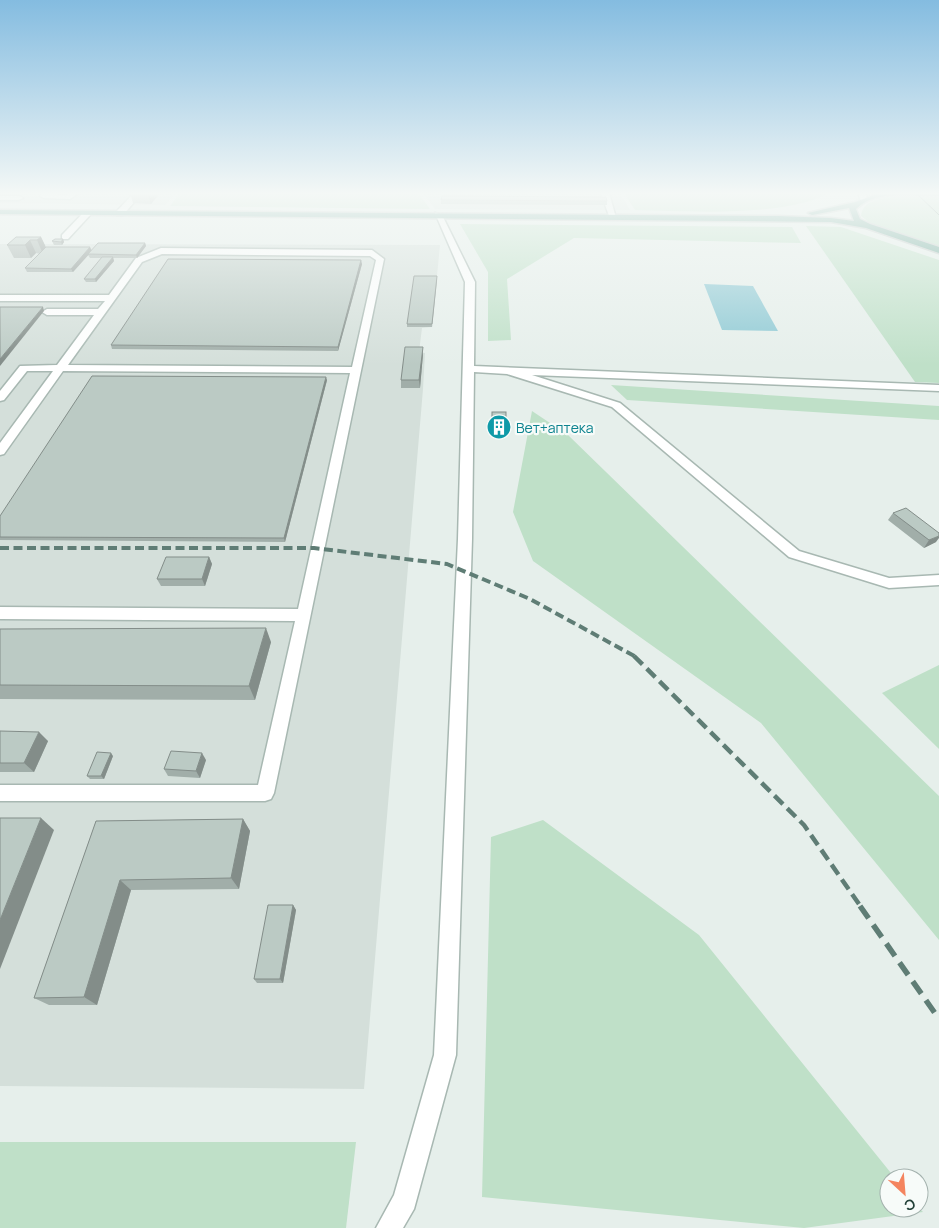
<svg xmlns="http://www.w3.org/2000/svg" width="939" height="1228" viewBox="0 0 939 1228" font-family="Manrope,sans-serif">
<rect width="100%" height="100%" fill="#e6efeb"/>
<g fill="#d4dfda">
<polygon points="0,193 176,193 165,205 0,203"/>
<polygon points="423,193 620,193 630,210 435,209"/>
<polygon points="0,244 440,245 432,327 422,328 419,352 425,353 423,389 364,1089 0,1086"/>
</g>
<g fill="#bfe0c8">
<polygon points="180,193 418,193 430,209 170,206"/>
<path d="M624,193H829C782,218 689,211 635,210Z"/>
<path d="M895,197H939V246L870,223L861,216C862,200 882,198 895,197Z"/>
<polygon points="460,224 792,227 801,243 574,238 507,279 511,340 488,341 488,272"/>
<polygon points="806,226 841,227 939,260 939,383 915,382"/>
<polygon points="611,385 939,406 939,420 627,400"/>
<polygon points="532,411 568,435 939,796 939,940 761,723 533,561 513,512"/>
<polygon points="939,665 939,749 882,693"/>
<polygon points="543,820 699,935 895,1178 889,1178 889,1208 919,1208 923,1212 804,1228 482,1197 491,837"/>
<polygon points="0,1142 356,1142 346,1228 0,1228"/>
</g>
<polygon fill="#8ec9d4" points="704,284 753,286 778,331 722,330"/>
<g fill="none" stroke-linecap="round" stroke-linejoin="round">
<defs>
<g id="minor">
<polygon points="43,193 78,193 70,199 44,198 40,196"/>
<polygon points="134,193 142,193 123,215 117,215 117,211"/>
<polygon points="601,193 609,193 616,218 609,216"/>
<polygon points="858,193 866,193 867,201 861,201"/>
<polygon points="0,196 19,196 23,198 19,200 0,200"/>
<polygon points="85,211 92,213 68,239 62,239 62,235"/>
<polygon points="435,213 442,215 475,282 474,366 939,385 939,391 532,375 620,403 799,551 889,578 939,575 939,585 889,588 789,557 612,407 507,374 474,372 472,539 456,1055 414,1209 403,1228 376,1228 394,1195 434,1055 458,539 465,282"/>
<path d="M161,248L372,250L384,259L274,793L271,799L265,801H0V785H258L295,621L0,619V607L298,609L350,373L63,371L4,454L0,455V443L53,371H27L4,400L0,401V391L20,366L57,365L94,315H47L42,312L47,309H98L105,301H0V295H109L136,258ZM162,254L370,256L376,260L352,367L68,365L142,262Z"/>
</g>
<path id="major" d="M880,193H939V196C913,196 876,189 856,209L860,219L870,224L939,247V253L866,228L831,222L0,214V210L778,216L831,218L854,221L849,208L812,215L808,213L855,202Z"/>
</defs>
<use href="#minor" stroke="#a8b8b2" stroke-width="3"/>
<use href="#major" stroke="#c2cac8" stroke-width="3"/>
<use href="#minor" fill="#fff" fill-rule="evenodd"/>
<use href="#major" fill="#6aa596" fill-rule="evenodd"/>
<polyline stroke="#5f7d75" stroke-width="1" points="916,193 939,215"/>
<polyline stroke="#5f7d75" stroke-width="4" stroke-dasharray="9 4.5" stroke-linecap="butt" points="0,548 314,548 447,564 530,599 636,657"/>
<polyline stroke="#5f7d75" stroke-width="4.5" stroke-dasharray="12 6" stroke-linecap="butt" points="634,656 804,825 861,907"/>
<polyline stroke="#5f7d75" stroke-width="5.5" stroke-dasharray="15 8" stroke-linecap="butt" points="860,906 939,1019"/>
</g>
<g fill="#a1aea9">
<polygon points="53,193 69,193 67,195 53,194"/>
<polygon points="130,193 160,193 151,204 133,203"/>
<polygon points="441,200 607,201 607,205 441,204"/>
<polygon points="41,237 46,247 92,250 145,243 146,246 137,258 113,258 114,261 96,282 86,282 84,279 102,258 90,258 88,255 73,272 27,272 25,268 40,254 36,253 31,258 14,258 7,245"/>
<polygon points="63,239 64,242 62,245 54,245 52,241"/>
<polygon points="362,264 338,351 112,349 111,345"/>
<polygon points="437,280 432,327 407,327 407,324"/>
<polygon points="423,354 420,388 401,388 401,380"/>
<polygon points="327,380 285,542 0,540 0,516"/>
<polygon points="492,412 506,427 506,435 491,435"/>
<polygon points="893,513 936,542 924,548 888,520"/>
<polygon points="209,557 212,564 205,586 161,586 157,579"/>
<polygon points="0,629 271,642 255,700 0,699"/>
<polygon points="0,731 48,741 34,772 0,772"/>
<polygon points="113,756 104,779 90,779 87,776"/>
<polygon points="206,760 200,778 168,776 164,769"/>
<polygon points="243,819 250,831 239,889 131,890 97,1005 49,1005 34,998 96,821"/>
<polygon points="293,905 296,910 283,983 257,983 254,979"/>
</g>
<g fill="#838d89">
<polygon points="147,193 160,193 151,204"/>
<polygon points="41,237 47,250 43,254 37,240"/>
<polygon points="63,239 64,242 62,245 61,242"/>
<polygon points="30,240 36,253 31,258 25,245"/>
<polygon points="145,243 146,246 137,258 136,255"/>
<polygon points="90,247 92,251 73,272 71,269"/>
<polygon points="113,257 114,261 96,282 95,279"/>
<polygon points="361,260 362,264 338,351 338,347"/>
<polygon points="43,307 44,311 0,366 0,359"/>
<polygon points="423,347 423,354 420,388 419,380"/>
<polygon points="326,377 327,380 285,542 284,538"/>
<polygon points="939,536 939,538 936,542 924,548 929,540"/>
<polygon points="209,557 212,564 205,586 202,579"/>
<polygon points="266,628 271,642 255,700 249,686"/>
<polygon points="39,732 48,741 34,772 24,763"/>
<polygon points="111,753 113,756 104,779 101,776"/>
<polygon points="202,753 206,760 200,778 196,771"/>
<polygon points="41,818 54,830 0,969 0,920"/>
<polygon points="243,819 250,831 239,889 231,878"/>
<polygon points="120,880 131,890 97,1005 84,997"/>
<polygon points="293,905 296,910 283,983 280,979"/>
</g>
<g fill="#bbcac4" stroke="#838d89">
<polygon points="442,196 606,197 607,201 441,200"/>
<polygon points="16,237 41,237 37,240 30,240 25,245 7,245"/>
<polygon points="55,239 63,239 61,242 52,241"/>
<polygon points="98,243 145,243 136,255 88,254"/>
<polygon points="46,247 90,247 71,269 25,268"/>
<polygon points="102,257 113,257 95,279 84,279"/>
<polygon points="168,259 361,260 338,347 111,345"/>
<polygon points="414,276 437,276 432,324 407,324"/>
<polygon points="0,307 43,307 0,359"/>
<polygon points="405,347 423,347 419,380 401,380"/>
<polygon points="92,376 326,377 284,538 0,537 0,516"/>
<rect x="492" y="412" width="14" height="15"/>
<polygon points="906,508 939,533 939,536 929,540 893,513"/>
<polygon points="166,557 209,557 202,579 157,579"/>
<polygon points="266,628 249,686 0,685 0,629"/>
<polygon points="0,731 39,732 24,763 0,763"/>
<polygon points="171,751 202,753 196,771 164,769"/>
<polygon points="97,752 111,753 101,776 87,776"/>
<polygon points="0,818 41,818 0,920"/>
<polygon points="243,819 231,878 120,880 84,997 34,998 96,821"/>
<polygon points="268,905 293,905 280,979 254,979"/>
</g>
<linearGradient id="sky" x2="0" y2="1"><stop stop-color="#84bce0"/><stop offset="0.53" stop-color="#f4f8f6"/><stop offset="1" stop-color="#f4f8f6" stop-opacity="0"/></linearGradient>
<rect width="939" height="365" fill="url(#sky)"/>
<defs>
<symbol id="building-disc" viewBox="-11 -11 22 22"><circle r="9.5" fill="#0f9aa8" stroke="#f7fbf9"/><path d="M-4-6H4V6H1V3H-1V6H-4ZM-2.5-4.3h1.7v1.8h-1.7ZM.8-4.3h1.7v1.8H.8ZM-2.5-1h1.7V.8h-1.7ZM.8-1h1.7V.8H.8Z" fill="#fff"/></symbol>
</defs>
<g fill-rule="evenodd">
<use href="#building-disc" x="485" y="413" width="28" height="28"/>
</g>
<g text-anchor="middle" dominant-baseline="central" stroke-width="4.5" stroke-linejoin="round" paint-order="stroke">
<g font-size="14" fill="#0d838f" stroke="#f7fbf9" text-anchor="start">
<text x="516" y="427">Вет+аптека</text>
</g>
</g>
<g transform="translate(904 1193) rotate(154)"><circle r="24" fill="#f7fbf9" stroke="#a3b1ad"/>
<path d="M0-4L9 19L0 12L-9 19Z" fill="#f4845f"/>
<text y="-8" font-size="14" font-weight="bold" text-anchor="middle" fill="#24423a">С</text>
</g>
</svg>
